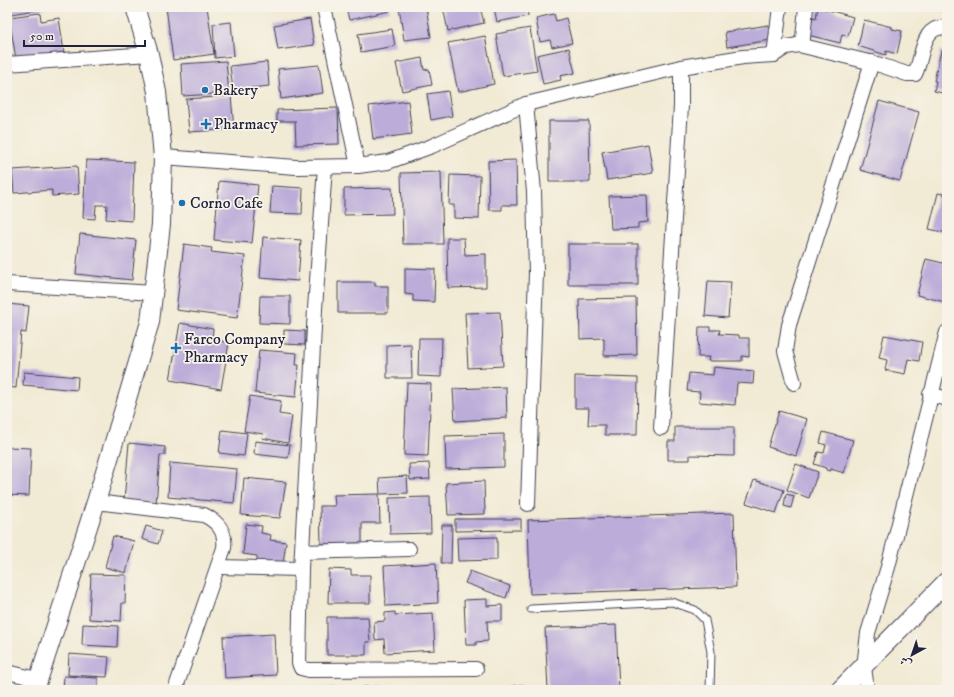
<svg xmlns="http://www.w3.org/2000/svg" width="954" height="697" viewBox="0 0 954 697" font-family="'IM FELL DW Pica',Amiri,serif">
<rect width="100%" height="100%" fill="#f7f3e8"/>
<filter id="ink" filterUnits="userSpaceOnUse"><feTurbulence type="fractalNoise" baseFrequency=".025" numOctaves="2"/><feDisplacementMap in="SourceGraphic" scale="8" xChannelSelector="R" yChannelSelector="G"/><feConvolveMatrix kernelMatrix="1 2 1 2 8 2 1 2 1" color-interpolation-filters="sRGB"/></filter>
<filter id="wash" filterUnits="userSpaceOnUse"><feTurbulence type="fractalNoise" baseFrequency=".012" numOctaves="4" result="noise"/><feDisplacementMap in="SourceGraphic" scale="16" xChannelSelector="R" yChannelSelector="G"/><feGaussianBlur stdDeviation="0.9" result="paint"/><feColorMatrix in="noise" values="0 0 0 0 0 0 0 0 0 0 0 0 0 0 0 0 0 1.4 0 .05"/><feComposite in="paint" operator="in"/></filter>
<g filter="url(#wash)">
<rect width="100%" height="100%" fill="#f1ead4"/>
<g id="blocks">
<g fill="#bbacd9">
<polygon points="11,7 47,7 47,8 12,14"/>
<polygon points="166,7 207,7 214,54 173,60"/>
<polygon points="346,7 389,7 390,11 349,20"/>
<polygon points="399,7 426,7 431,37 404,40"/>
<polygon points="443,7 480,7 484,23 448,31"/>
<polygon points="494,7 527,7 528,16 497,22"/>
<polygon points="818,7 853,17 848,36 842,34 840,43 808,35 813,17 816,18"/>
<polygon points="930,7 947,7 947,12 929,8"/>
<polygon points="40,13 41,21 59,18 64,52 16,59 9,17"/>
<polygon points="554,14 556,21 566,18 572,43 552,47 550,40 540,42 536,18"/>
<polygon points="310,19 314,45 278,50 274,25"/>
<polygon points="864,20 892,27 892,29 902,31 897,54 886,51 886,55 858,46"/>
<polygon points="231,22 234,56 215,58 213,24"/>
<polygon points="768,25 771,40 727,47 725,32"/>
<polygon points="7,27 11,55 7,55"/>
<polygon points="530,28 537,71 503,76 496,34"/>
<polygon points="392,29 395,46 361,52 358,34"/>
<polygon points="485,36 494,84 458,92 448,43"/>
<polygon points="569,48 575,73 560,76 561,80 543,84 537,55"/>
<polygon points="941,51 947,52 947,94 934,91 936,81 934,81"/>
<polygon points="422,58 424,70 429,69 432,85 402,91 396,63"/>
<polygon points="226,61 229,93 183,96 181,64"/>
<polygon points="267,62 269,86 233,90 230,66"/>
<polygon points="319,65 323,93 281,99 278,69"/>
<polygon points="448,91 452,116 431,120 427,94"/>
<polygon points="231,96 234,129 189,132 186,99"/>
<polygon points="408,101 412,134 373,139 369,106"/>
<polygon points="879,101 919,112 900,181 860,170"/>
<polygon points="338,108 339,144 296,145 295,121 277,121 277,110"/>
<polygon points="549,121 589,121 590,182 549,182"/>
<polygon points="648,144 653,173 607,180 602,152"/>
<polygon points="86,160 134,162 132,221 106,219 107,205 96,205 95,219 83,218"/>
<polygon points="516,160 517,205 502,205 502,210 489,210 488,161"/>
<polygon points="77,166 79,194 52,196 52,190 14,193 12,170"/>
<polygon points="441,172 443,244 403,244 401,173"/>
<polygon points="450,175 480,176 479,219 454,218 454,205 449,205"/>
<polygon points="219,181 258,185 252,243 214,240"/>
<polygon points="272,186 303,188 302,214 270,213"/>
<polygon points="392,188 393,214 344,215 344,189"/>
<polygon points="938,193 947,195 947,233 929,229"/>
<polygon points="647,195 648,222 638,223 638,228 611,229 609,196"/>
<polygon points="80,234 136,240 132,280 76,274"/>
<polygon points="263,237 301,240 298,281 260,278"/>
<polygon points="447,238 464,238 465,255 486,254 486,287 448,288"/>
<polygon points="184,244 212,248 211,252 245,256 237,318 176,310"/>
<rect x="568" y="244" width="70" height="41"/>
<polygon points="926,259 947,264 947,294 945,302 917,295"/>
<polygon points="405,268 435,269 434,302 413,301 413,295 405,294"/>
<polygon points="708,281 731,282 728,318 705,316"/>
<polygon points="338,282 375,282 375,286 388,286 388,313 338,313"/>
<polygon points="260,296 290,296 290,324 259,323"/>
<polygon points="636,298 637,355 604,356 604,338 580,339 579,299"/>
<polygon points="7,304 29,306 26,333 21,332 16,388 7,387"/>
<polygon points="500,312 503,366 468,368 465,313"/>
<polygon points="180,323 213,329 212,339 229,343 221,389 170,380"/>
<polygon points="699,327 710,327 710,330 720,330 719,334 739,335 739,338 749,338 749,357 742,356 742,361 708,361 709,357 698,357"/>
<polygon points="284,330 305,331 305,345 284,344"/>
<polygon points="884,335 922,342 919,361 908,359 905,374 885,370 887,360 879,358"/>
<polygon points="419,338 442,338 441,377 418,376"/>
<polygon points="411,344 412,378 387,378 387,345"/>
<polygon points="259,350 297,353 296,365 299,365 296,397 255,393"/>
<polygon points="714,367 754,371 753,384 737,383 735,405 699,402 700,392 687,391 689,373 713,375"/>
<polygon points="24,372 78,377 77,390 23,385"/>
<polygon points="575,376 638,378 637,435 605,435 605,425 588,425 589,408 575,408"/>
<polygon points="407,383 431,384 428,456 404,455"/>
<polygon points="506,387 507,418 455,421 453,389"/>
<polygon points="250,396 281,401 279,414 292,416 288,443 262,438 263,434 244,431"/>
<polygon points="779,411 807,419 796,456 768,447"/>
<polygon points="675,427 734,427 734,456 690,455 690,460 668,460 668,441 675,441"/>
<polygon points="222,430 247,433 244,456 219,453"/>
<polygon points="823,432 853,440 844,473 831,469 830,471 826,470 826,468 814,464 818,452 824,453 826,445 820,443"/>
<polygon points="504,434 504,467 446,469 445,436"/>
<polygon points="255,441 290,445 288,458 254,454"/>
<polygon points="129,443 165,447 165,455 160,455 156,504 124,501"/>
<polygon points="7,447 31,448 29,496 7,495"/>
<polygon points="170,463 237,469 234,503 168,497"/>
<polygon points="429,463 430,479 410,480 409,464"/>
<polygon points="796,464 818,472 809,498 787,490"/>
<polygon points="407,476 408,493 380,494 379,478"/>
<polygon points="244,478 286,482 280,518 241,515"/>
<polygon points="754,480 784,490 776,513 746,503"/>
<polygon points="484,481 485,514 448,515 446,483"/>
<polygon points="379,494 380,523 362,523 362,543 321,544 320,506 335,506 334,495"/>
<polygon points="786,494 794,496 791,508 784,506"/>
<polygon points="430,497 431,533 390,534 389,498"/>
<polygon points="734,513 736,587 530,594 528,520"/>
<polygon points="455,519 521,519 521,530 455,531"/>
<polygon points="246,524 262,526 261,533 271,535 270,540 286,542 283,564 257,561 257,556 243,554"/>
<polygon points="442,525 452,525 451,563 441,563"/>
<polygon points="146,526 162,531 158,544 142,539"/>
<polygon points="113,536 134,541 126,573 105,567"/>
<polygon points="497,537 497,560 458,561 457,538"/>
<polygon points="436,563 438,603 386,606 384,566"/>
<polygon points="329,569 351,570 351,575 370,575 370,603 328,603"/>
<polygon points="470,571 510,586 506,598 465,583"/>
<polygon points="91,574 126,575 125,603 122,603 121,621 89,619"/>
<polygon points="487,599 487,606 502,605 502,621 487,621 488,641 476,642 476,645 466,645 464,600"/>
<polygon points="395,612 395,615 433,613 435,650 385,653 384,639 375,640 374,622 385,621 385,613"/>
<polygon points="327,617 368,617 370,642 366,642 366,655 327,655"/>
<polygon points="83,624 118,626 117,647 82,645"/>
<polygon points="616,625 619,690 548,690 545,628"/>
<polygon points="274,634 276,675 225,678 223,637"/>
<polygon points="69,654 109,657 107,677 68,675"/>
<polygon points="64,676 98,678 98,690 63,690"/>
<polygon points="522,685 522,690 499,690 498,688"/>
<polygon points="378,686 378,690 363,690 363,687"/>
<rect x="305" y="688" width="32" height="2"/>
</g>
</g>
</g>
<g filter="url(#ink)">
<use href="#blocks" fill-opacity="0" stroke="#414052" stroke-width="1"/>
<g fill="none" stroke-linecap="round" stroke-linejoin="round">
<defs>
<polyline id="service" points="531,609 672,602 695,610 705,620 711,652 710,690"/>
<g id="minor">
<polyline points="324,7 358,166"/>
<polyline points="799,45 803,38 806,7"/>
<polyline points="774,55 780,7"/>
<polyline points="7,64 149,54"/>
<polyline points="526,104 534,192 536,273 528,504"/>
<path d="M163,157L296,167L358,166L388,162L432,146L526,104L681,67L743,57L774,55L786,47L799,45L877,64L907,74H915C923,59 921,23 947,28"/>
<polyline points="325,167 315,309 301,569 299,663 301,668 309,670 476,669"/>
<polyline points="7,284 154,293"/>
<polyline points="794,383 785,351 789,325 872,62"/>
<polyline points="930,394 947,399"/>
<polyline points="661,428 681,106 681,67"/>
<path d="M96,502L204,515C218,522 226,531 224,548L175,690"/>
<polyline points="302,552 409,549"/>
<polyline points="219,567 301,569"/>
<polyline points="7,672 37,679"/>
<polyline points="867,690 864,667 868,633 888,567 947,332"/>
</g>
<g id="tertiary">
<polyline points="35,690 96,502 150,322 161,224 163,157 157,92 149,54 135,7"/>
<polyline points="840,690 947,581"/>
</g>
</defs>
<use href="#service" stroke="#414052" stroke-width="9"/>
<use href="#minor" stroke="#414052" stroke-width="16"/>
<use href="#tertiary" stroke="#414052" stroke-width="20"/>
<use href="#service" stroke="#fff" stroke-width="7"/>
<use href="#minor" stroke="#fff" stroke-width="14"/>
<use href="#tertiary" stroke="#fff" stroke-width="18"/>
</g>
</g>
<g fill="#1f6fb2" stroke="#f7f3e8" stroke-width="1.5">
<circle cx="205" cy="90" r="4"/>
<path d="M204 118h4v4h4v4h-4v4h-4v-4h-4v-4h4z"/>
<circle cx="182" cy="203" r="4"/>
<path d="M174 342h4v4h4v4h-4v4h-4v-4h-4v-4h4z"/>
</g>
<g text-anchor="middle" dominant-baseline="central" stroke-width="3.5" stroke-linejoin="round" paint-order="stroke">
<g font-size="16" fill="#22223b" stroke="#f7f3e8" text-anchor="start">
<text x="213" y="90">Bakery</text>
<text x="214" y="124">Pharmacy</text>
<text x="190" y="203">Corno Cafe</text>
<text x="184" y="339">Farco Company<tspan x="184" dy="18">Pharmacy</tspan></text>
</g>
</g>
<rect width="954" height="697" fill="none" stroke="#f7f3e8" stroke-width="24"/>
<g transform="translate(912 655) rotate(220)" stroke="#f7f3e8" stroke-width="3" paint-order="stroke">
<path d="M0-3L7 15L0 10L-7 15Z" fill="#22223b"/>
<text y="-6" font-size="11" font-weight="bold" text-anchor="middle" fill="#22223b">ش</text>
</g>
<path d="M24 40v6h121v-6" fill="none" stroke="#22223b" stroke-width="2"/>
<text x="30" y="40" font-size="12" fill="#22223b" stroke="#f7f3e8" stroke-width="3" paint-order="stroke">50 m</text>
</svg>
